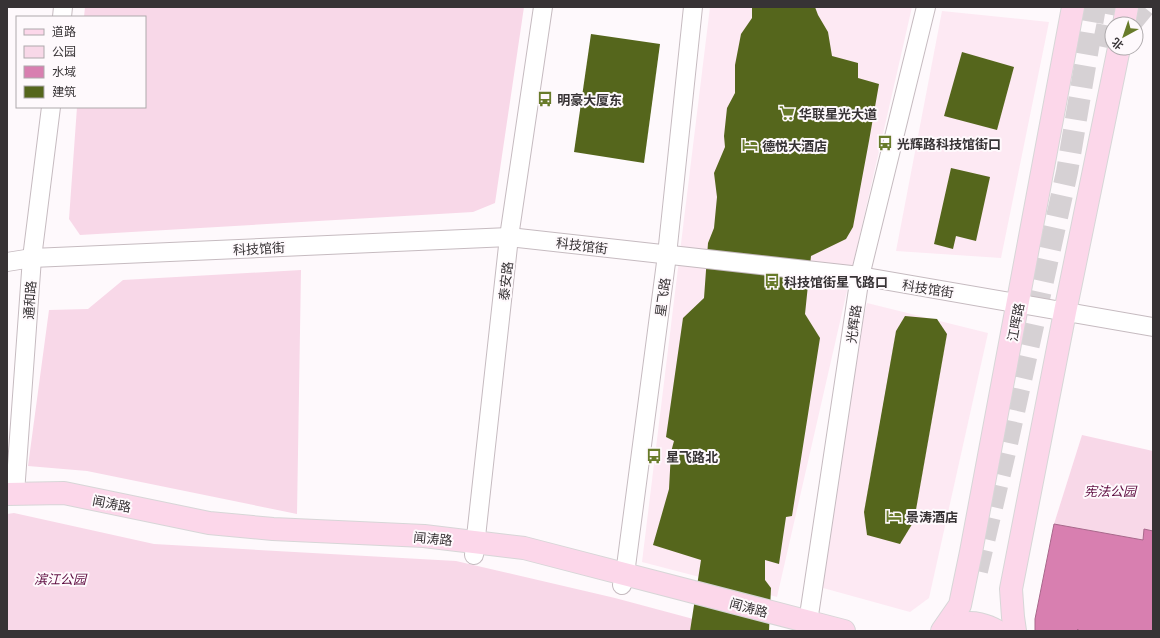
<svg xmlns="http://www.w3.org/2000/svg" width="1160" height="638" viewBox="0 0 1160 638" font-family="Georgia,'Noto Sans SC',serif">
<rect width="100%" height="100%" fill="#fef9fc"/>
<g fill="#fde9f3">
<polygon points="710,7 912,7 777,597 642,562"/>
<polygon points="942,11 1049,22 1001,258 896,251"/>
<polygon points="867,303 988,333 929,598 910,612 805,583"/>
</g>
<g fill="#f8d8e8">
<polygon points="85,7 524,7 495,203 473,212 80,235 69,219 77,107 145,107 145,17 84,17"/>
<polygon points="301,270 297,514 87,471 28,466 49,310 88,309 123,280"/>
<polygon points="1082,435 1153,451 1153,531 1144,529 1143,540 1054,524"/>
<polygon points="14,513 154,544 456,561 615,598 738,631 7,631 7,514"/>
</g>
<polygon fill="#d87fb0" stroke="#a8688b" points="1054,524 1143,540 1144,529 1153,531 1153,631 1078,631 1078,629 1076,631 1035,631 1035,619"/>
<g fill="#55661c">
<polygon points="752,7 815,7 818,15 828,32 832,56 858,63 858,78 879,84 869,141 853,227 846,239 811,256 805,314 820,338 792,516 786,517 779,564 765,560 765,580 771,588 769,631 690,631 701,560 653,545 669,489 671,452 674,441 666,437 683,318 704,298 708,243 714,228 717,197 714,173 725,147 724,136 727,108 735,93 735,65 741,34 752,18"/>
<polygon points="591,34 660,44 644,163 574,152"/>
<polygon points="962,52 1014,67 997,130 944,116"/>
<polygon points="951,168 990,177 976,241 956,236 953,249 934,244"/>
<polygon points="905,316 937,319 947,334 914,521 900,544 867,535 864,512 896,331"/>
</g>
<g fill="none" stroke-linecap="round" stroke-linejoin="round">
<g stroke="#d6d1d4" stroke-width="22" stroke-dasharray="22 11" stroke-linecap="butt">
<polyline points="1130,24 1144,7"/>
<polyline points="1103,47 1111,7"/>
<polyline points="977,571 1006,448 1067,172 1095,7"/>
</g>
<defs>
<g id="minor">
<polyline points="62,17 63,7"/>
<polyline points="7,262 32,258 509,237 860,276 1153,327"/>
<polyline points="15,493 32,258 51,107"/>
<polyline points="474,555 509,237 543,7"/>
<polyline points="622,585 625,574 667,255 693,7"/>
<polyline points="808,622 860,276 926,7"/>
</g>
<g id="major">
<polyline points="1124,24 1127,7"/>
<polyline points="7,494 64,493 209,523 273,529 424,536 524,548 844,631"/>
<polyline points="942,631 960,605 971,552 1073,7"/>
<path d="M946,631C951,629 956,625 962,624C973,621 987,625 997,631"/>
<polyline points="1015,631 1013,617 1011,589 1065,312 1119,48"/>
</g>
</defs>
<use href="#minor" stroke="#c6bbc0" stroke-width="20"/>
<use href="#major" stroke="#d7d6d7" stroke-width="24"/>
<use href="#minor" stroke="#fff" stroke-width="18"/>
<use href="#major" stroke="#fcd7ea" stroke-width="22"/>
</g>
<defs>
<symbol id="bus-bare" viewBox="-9 -9 18 18"><path d="M-5-6H5V4H4V6H2V4H-2V6H-4V4H-5ZM-3.5-4V0h7V-4ZM-3.5 1.2v1.5H-2V1.2ZM2 1.2v1.5H3.5V1.2Z" fill="#687b2a" stroke="#fef9fc" stroke-width="2.5" paint-order="stroke"/></symbol>
<symbol id="supermarket-bare" viewBox="-9 -9 18 18"><path d="M-6-5.5h2.5l.6 2H6L4.5 2H-2.5L-4.4-4H-6ZM-1.5 3.2a1.3 1.3 0 1 0 .1 0ZM3 3.2a1.3 1.3 0 1 0 .1 0Z" fill="#687b2a" stroke="#fef9fc" stroke-width="2.5" paint-order="stroke"/></symbol>
<symbol id="hotel-bare" viewBox="-9 -9 18 18"><path d="M-6-4.5h1.5V1H6V5H4.5V3h-9V5H-6ZM-4 0a1.8 1.8 0 1 1 3.6 0ZM.5 0V-2.5h3Q6-2.5 6 0Z" fill="#687b2a" stroke="#fef9fc" stroke-width="2.5" paint-order="stroke"/></symbol>
</defs>
<g fill-rule="evenodd">
<use href="#bus-bare" x="534" y="88" width="22" height="22"/>
<use href="#supermarket-bare" x="776" y="102" width="22" height="22"/>
<use href="#bus-bare" x="874" y="132" width="22" height="22"/>
<use href="#hotel-bare" x="739" y="134" width="22" height="22"/>
<use href="#bus-bare" x="761" y="270" width="22" height="22"/>
<use href="#bus-bare" x="643" y="445" width="22" height="22"/>
<use href="#hotel-bare" x="883" y="505" width="22" height="22"/>
</g>
<g text-anchor="middle" dominant-baseline="central" stroke-width="4" stroke-linejoin="round" paint-order="stroke">
<g font-size="13" font-weight="bold" fill="#373335" stroke="#fef9fc" text-anchor="start">
<text x="557" y="99">明豪大厦东</text>
<text x="799" y="113">华联星光大道</text>
<text x="897" y="143">光辉路科技馆街口</text>
<text x="762" y="145">德悦大酒店</text>
<text x="784" y="281">科技馆街星飞路口</text>
<text x="666" y="456">星飞路北</text>
<text x="906" y="516">景涛酒店</text>
</g>
<g font-size="13" fill="#373335" stroke="#fef9fc">
<text transform="translate(582 245) rotate(7)">科技馆街</text>
<text transform="translate(259 248) rotate(-3)">科技馆街</text>
<text transform="translate(505 281) rotate(-84)">泰安路</text>
<text transform="translate(928 288) rotate(9)">科技馆街</text>
<text transform="translate(662 297) rotate(-82)">星飞路</text>
<text transform="translate(29 300) rotate(-86)">通和路</text>
<text transform="translate(1015 322) rotate(-79)">江晖路</text>
<text transform="translate(853 324) rotate(-82)">光辉路</text>
<text transform="translate(112 503) rotate(11)">闻涛路</text>
<text transform="translate(433 538) rotate(5)">闻涛路</text>
<text transform="translate(749 607) rotate(15)">闻涛路</text>
</g>
<g font-size="13" font-style="italic" fill="#5e0d41" stroke="#fef9fc">
<text x="1110" y="490">宪法公园</text>
<text x="60" y="578">滨江公园</text>
</g>
</g>
<rect width="1160" height="638" fill="none" stroke="#373335" stroke-width="16"/>
<rect x="16" y="16" width="130" height="92" fill="#fef9fc" stroke="#aeaaac"/>
<rect x="24" y="29" width="20" height="6" fill="#fcd7ea" stroke="#aeaaac"/>
<text x="52" y="36" font-size="12" fill="#373335">道路</text>
<rect x="24" y="46" width="20" height="12" fill="#f8d8e8" stroke="#aeaaac"/>
<text x="52" y="56" font-size="12" fill="#373335">公园</text>
<rect x="24" y="66" width="20" height="12" fill="#d87fb0" stroke="#aeaaac"/>
<text x="52" y="76" font-size="12" fill="#373335">水域</text>
<rect x="24" y="86" width="20" height="12" fill="#55661c" stroke="#aeaaac"/>
<text x="52" y="96" font-size="12" fill="#373335">建筑</text>
<g transform="translate(1124 36) rotate(220)"><circle r="19" fill="#fef9fc" stroke="#aeaaac"/>
<path d="M0-3L7 15L0 10L-7 15Z" fill="#687b2a"/>
<text y="-6" font-size="11" font-weight="bold" text-anchor="middle" fill="#373335">北</text>
</g>
</svg>
